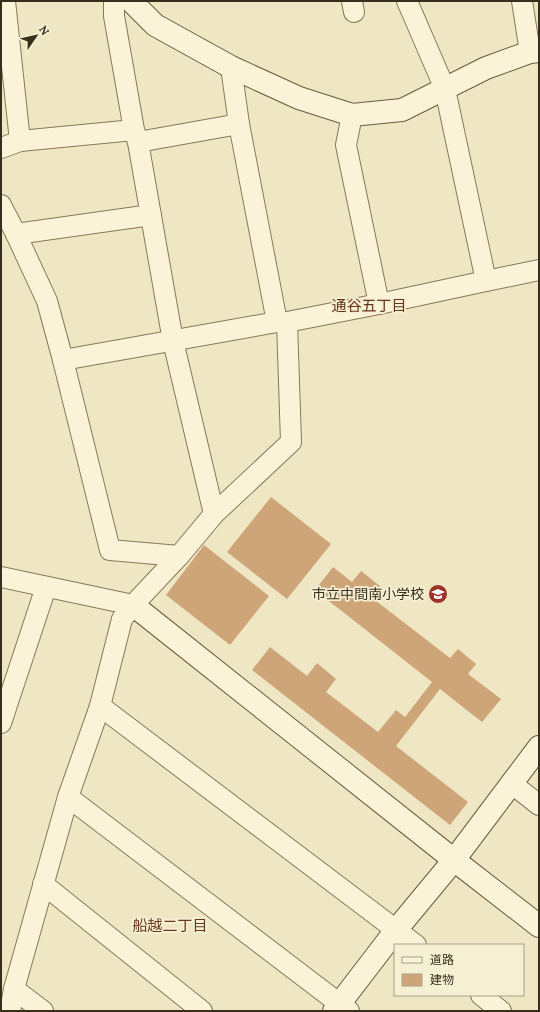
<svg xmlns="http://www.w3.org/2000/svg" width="540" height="1012" viewBox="0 0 540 1012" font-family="Lora,'Noto Sans JP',serif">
<rect width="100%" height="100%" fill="#efe7c3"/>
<g fill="#cea578">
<polygon points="271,497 331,544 287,599 227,552"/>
<polygon points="204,545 269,596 230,645 166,595"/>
<polygon points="333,567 352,582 361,571 380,586 371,597 450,658 458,649 476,664 468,674 501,699 482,722 440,689 396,746 468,802 450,825 252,670 270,647 307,676 317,663 336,679 326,692 378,732 396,710 405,717 432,682 315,590"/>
</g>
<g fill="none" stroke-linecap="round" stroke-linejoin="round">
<defs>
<g id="street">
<polyline points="5,1 20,141"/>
<polyline points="114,1 114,16 134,130 138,142 173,341 214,514"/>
<polyline points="352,1 354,12"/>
<polyline points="407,1 445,89 486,281"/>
<polyline points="522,1 530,52"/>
<polyline points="231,67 239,124 277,322"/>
<polyline points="352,115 346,145 379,304"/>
<polyline points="138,142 239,124"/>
<polyline points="1,148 20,141 134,130"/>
<polyline points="1,205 16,234 47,301 63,360 277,322 287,322 379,304 486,281 539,270"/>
<polyline points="16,234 151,215"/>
<polyline points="63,360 110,550 179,556"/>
<polyline points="1,577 133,605"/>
<polyline points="100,706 416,945"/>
<polyline points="1,723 46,587"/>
<polyline points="511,783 539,805"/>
<polyline points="68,797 349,1011"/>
<polyline points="43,884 202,1011"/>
<polyline points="14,989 43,1011"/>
<polyline points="481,995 501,1011"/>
<polyline points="10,1011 14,989 68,797 100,706 122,619 133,605 179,556 214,514 291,442 287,322"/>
</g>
<g id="secondary">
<polyline points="131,1 155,25 231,67 299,98 352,115 402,110 486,68 530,52 539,51"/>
<polyline points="133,605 454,860 539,926"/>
<polyline points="334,1011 396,930 454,860 539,747"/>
</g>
</defs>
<use href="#street" stroke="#8a7859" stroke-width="22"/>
<use href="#secondary" stroke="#6c593c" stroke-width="24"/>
<use href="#street" stroke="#faf3d7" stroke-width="20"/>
<use href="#secondary" stroke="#faf3d7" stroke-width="22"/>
</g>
<defs>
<symbol id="school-disc" viewBox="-11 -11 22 22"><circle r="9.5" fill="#9b3328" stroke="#f6f0d3"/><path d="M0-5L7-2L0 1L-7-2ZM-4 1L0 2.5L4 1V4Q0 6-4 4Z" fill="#fff"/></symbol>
</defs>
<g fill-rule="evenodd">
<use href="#school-disc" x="427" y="583" width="22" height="22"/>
</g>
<g text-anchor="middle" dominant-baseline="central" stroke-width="3.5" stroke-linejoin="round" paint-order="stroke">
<g font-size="14" fill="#392e1e" stroke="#f6f0d3" text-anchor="end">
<text x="424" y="594">市立中間南小学校</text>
</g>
<g font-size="15" fill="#67341c" stroke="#f6f0d3">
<text x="369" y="305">通谷五丁目</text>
<text x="170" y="925">船越二丁目</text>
</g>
</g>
<rect width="540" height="1012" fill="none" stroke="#392e1e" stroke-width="4"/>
<rect x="394" y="944" width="130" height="52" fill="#f6f0d3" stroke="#aaa28b"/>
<rect x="402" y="957" width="20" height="6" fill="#faf3d7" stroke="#aaa28b"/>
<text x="430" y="964" font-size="12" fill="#392e1e">道路</text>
<rect x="402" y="974" width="20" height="12" fill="#cea578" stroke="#aaa28b"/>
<text x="430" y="984" font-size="12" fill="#392e1e">建物</text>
<g transform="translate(36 36) rotate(56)" stroke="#f6f0d3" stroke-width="3" paint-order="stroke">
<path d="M0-3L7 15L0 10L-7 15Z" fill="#392e1e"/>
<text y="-6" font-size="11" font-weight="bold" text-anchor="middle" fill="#392e1e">N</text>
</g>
</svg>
